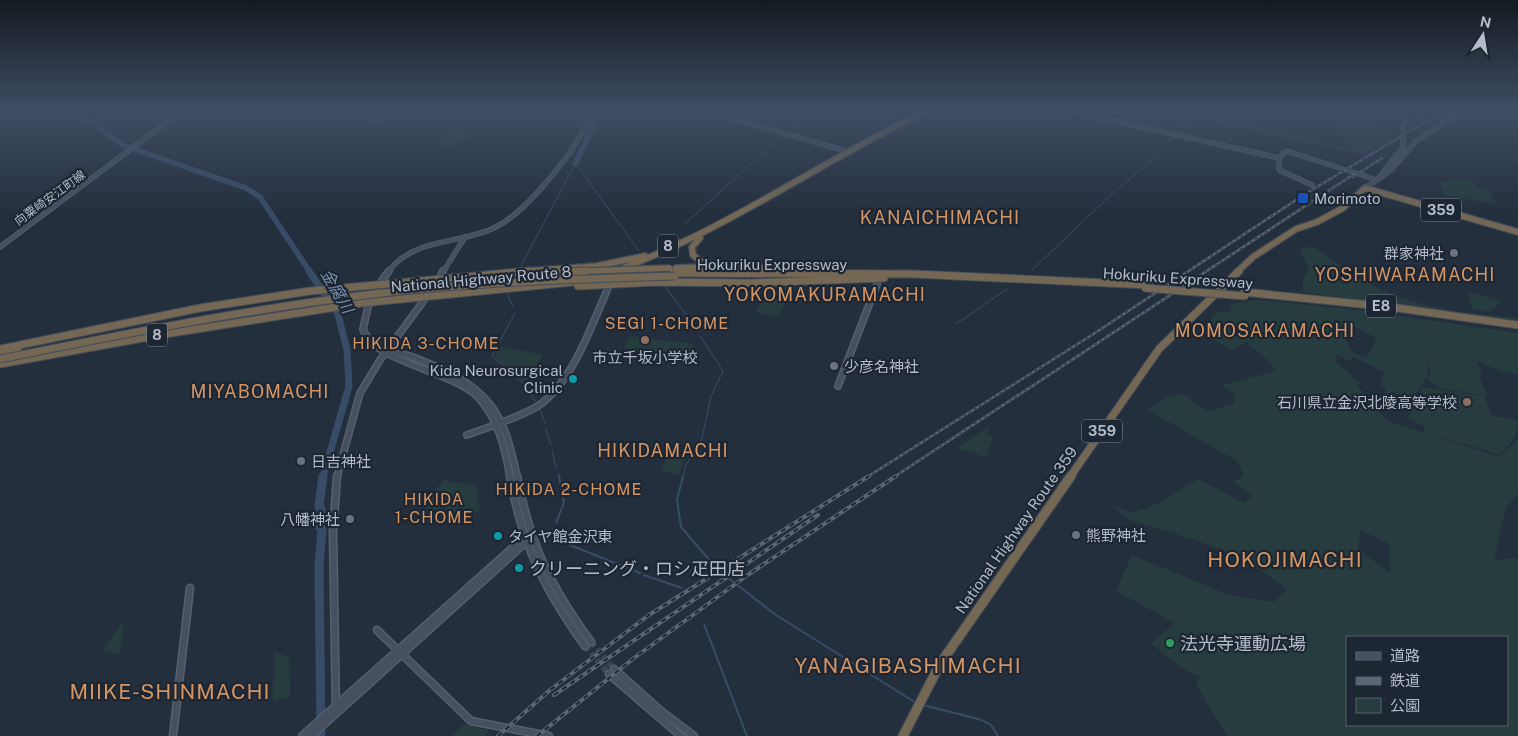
<svg xmlns="http://www.w3.org/2000/svg" width="1518" height="736" viewBox="0 0 1518 736" font-family="'Public Sans','Noto Sans JP',sans-serif">
<rect width="100%" height="100%" fill="#242f3e"/>
<g fill="#263c3f" fill-rule="evenodd">
<polygon points="1336,121 1368,128 1369,126 1394,132 1391,139 1370,153 1342,146 1344,136 1335,134"/>
<polygon points="451,129 471,134 463,141 459,140 454,146 437,145"/>
<polygon points="1447,177 1473,181 1475,187 1490,190 1496,204 1443,195 1439,181 1449,182"/>
<path d="M1313,246C1335,262 1357,278 1382,290C1423,309 1473,314 1518,318V322L1303,292V279L1309,270L1299,249Z"/>
<polygon points="786,287 793,287 778,317 756,312 762,301"/>
<polygon points="1468,291 1501,302 1489,312 1472,309"/>
<path d="M1256,300L1351,309L1518,333V374L1502,372L1476,361L1483,375H1478L1488,396L1440,388L1428,380L1431,369L1424,353L1429,367L1426,378L1417,392L1416,406L1431,409L1418,406L1421,387L1484,396L1492,416L1518,420C1518,437 1512,443 1500,455L1442,437L1437,426L1442,438L1500,457L1518,439V493L1506,508L1494,560L1518,558V736H1227L1196,685L1202,671L1198,677L1169,659L1151,643L1175,623L1116,591L1132,555L1229,595L1274,602L1286,590C1243,549 1185,538 1131,520L1121,514L1113,505L1132,513L1159,503L1198,479L1244,503L1253,496L1233,482L1244,476L1237,461L1148,410L1167,396L1184,394L1208,412L1235,403L1234,394L1222,385L1276,371L1271,363L1246,342L1234,350L1207,337L1202,330L1217,312H1231L1230,307L1234,303ZM1352,326L1377,338L1367,357C1355,355 1350,351 1346,339ZM1338,355L1350,361L1354,357L1384,372L1381,385L1386,389L1383,397L1402,407C1386,402 1342,372 1334,358ZM1356,384H1362L1384,402L1411,411L1407,419L1424,426V433L1388,421ZM1360,530L1390,544V573L1358,549ZM1507,637V725H1347V637Z"/>
<polygon points="629,336 694,344 690,358 681,357 678,365 632,357 634,351 624,348"/>
<polygon points="499,346 543,355 525,383 495,358"/>
<polygon points="990,426 987,435 993,437 986,457 956,448"/>
<polygon points="667,456 685,459 678,475 661,471"/>
<path d="M444,480L476,486L480,510C467,522 440,511 424,508L432,494Z"/>
<polygon points="123,622 124,622 120,653 117,654 107,651 103,654 104,648"/>
<polygon points="274,652 289,657 290,696 273,701"/>
<polygon points="463,725 469,725 489,731 484,736 452,736"/>
</g>
<g fill="none" stroke-linecap="round" stroke-linejoin="round">
<g stroke="#394c67" stroke-width="1">
<polyline points="1187,114 1371,155"/>
<polyline points="791,128 811,110"/>
<polyline points="1178,133 1187,121 1186,110"/>
<polyline points="758,158 783,135"/>
<polyline points="1149,162 1175,135"/>
<polyline points="576,164 639,251"/>
<polyline points="1118,189 1148,163"/>
<polyline points="685,224 756,159"/>
<polyline points="521,266 575,164"/>
<polyline points="1032,270 1115,191"/>
<polyline points="664,285 695,327"/>
<polyline points="507,294 513,307"/>
<polyline points="515,313 492,356 521,381 536,402"/>
<polyline points="956,324 1007,289"/>
<polyline points="540,410 545,423"/>
<polyline points="546,429 551,445"/>
<polyline points="552,450 556,468"/>
<polyline points="558,473 559,477"/>
<polyline points="683,477 686,465 702,438 711,396 723,371 700,336"/>
</g>
<g stroke="#394c67" stroke-width="2">
<polyline points="559,476 562,492"/>
<polyline points="683,476 677,500 681,527 718,570 776,615 913,701"/>
<polyline points="556,523 564,503 563,498"/>
<polyline points="553,530 555,539 640,573"/>
<polyline points="644,575 682,588"/>
<polyline points="704,624 747,736"/>
<polyline points="923,705 982,720 991,725 998,736"/>
</g>
<g stroke="#394c67" stroke-width="5.5">
<polyline points="74,110 125,146 246,188 260,197 310,272"/>
<polyline points="351,110 381,124"/>
<polyline points="575,164 601,110"/>
</g>
<polyline stroke="#394c67" stroke-width="7" points="309,271 338,314 347,350 349,386 323,477"/>
<polyline stroke="#394c67" stroke-width="9" points="321,736 319,566 322,530 319,526 321,509 319,507 323,476"/>
<g stroke="#3a4453" stroke-width="6" stroke-dasharray="6 3" stroke-linecap="butt">
<polyline points="591,642 614,669"/>
<polyline points="585,646 609,674"/>
</g>
<defs>
<g id="secondary-far2">
<polyline points="703,110 846,151"/>
<polyline points="1065,110 1279,158"/>
<polyline points="1406,121 1407,110"/>
<path d="M1312,185L1279,170C1279,161 1278,155 1287,151L1377,180L1391,170L1416,141L1463,110"/>
<polyline points="1365,188 1377,180 1403,147"/>
<polyline points="0,247 183,110"/>
<path d="M388,272C414,237 458,245 494,228C527,212 582,145 592,110"/>
<polyline points="443,272 465,237"/>
</g>
<g id="secondary-far1">
<polyline points="439,278 443,271"/>
<polyline points="382,280 389,271"/>
<path d="M368,307L363,329C373,362 450,370 477,396C498,418 505,448 510,477"/>
<path d="M387,352C403,352 420,360 435,366C493,392 505,417 517,477"/>
<polyline points="838,386 877,284"/>
<path d="M467,435C491,426 516,419 538,406C572,383 592,325 608,288"/>
<polyline points="337,477 360,393 380,360 427,296"/>
</g>
<g id="secondary">
<path d="M510,476C522,545 545,590 585,646"/>
<path d="M517,476C530,545 550,586 591,642"/>
<polyline points="377,630 471,721 549,736"/>
<polyline points="614,669 661,711 694,736"/>
<polyline points="609,674 681,736"/>
<polyline points="336,713 333,532 337,476"/>
<polyline points="173,736 190,588"/>
<polyline points="302,736 525,537"/>
<polyline points="311,736 527,541"/>
</g>
<g id="highway-far2">
<polyline points="700,238 692,247 693,255 700,261 711,264"/>
<polyline points="676,268 727,266 780,268"/>
<polyline points="514,272 597,266 645,256"/>
<path d="M612,272C724,232 821,161 928,110"/>
<polyline points="1237,272 1253,257 1296,229 1317,222 1343,208 1365,188 1518,232"/>
</g>
<g id="highway-far1">
<polyline points="673,273 913,274 1150,285"/>
<polyline points="599,277 616,271"/>
<polyline points="578,286 655,282 752,283 884,278"/>
<polyline points="1244,292 1390,307 1518,325"/>
<polyline points="0,349 200,308 310,291 530,271"/>
<polyline points="0,355 18,350"/>
<polyline points="0,364 165,334 362,303 583,281"/>
<polyline points="1070,477 1159,349 1239,271"/>
</g>
<polyline id="highway" points="903,736 940,664 1071,476"/>
</defs>
<use href="#secondary-far2" stroke="#565f6c" stroke-width="5.5"/>
<use href="#secondary-far1" stroke="#565f6c" stroke-width="8"/>
<use href="#secondary" stroke="#565f6c" stroke-width="9"/>
<use href="#highway-far2" stroke="#434c59" stroke-width="8"/>
<use href="#highway-far1" stroke="#434c59" stroke-width="9"/>
<use href="#highway" stroke="#434c59" stroke-width="11"/>
<use href="#secondary-far2" stroke="#465061" stroke-width="4"/>
<use href="#secondary-far1" stroke="#465061" stroke-width="5"/>
<use href="#secondary" stroke="#465061" stroke-width="6"/>
<use href="#highway-far2" stroke="#746855" stroke-width="5.5"/>
<use href="#highway-far1" stroke="#746855" stroke-width="7"/>
<use href="#highway" stroke="#746855" stroke-width="9"/>
<defs>
<g id="rail-far1">
<polyline points="1441,120 1457,110"/>
<polyline points="1353,177 1382,158"/>
<polyline points="867,477 1095,333 1305,194 1445,110"/>
<polyline points="894,477 1357,172"/>
</g>
<g id="rail">
<polyline points="554,695 818,515"/>
<polyline points="498,736 550,690 649,615 869,476"/>
<polyline points="537,736 634,658 749,574 896,476"/>
</g>
</defs>
<use href="#rail-far1" stroke="#5a6575" stroke-width="2.5"/>
<use href="#rail" stroke="#5a6575" stroke-width="4"/>
<use href="#rail-far1" stroke="#1d2633" stroke-width="1" stroke-dasharray="3" stroke-linecap="butt"/>
<use href="#rail" stroke="#1d2633" stroke-width="2" stroke-dasharray="5" stroke-linecap="butt"/>
<defs>
<polyline id="secondary-bridge" points="1403,147 1403,127 1406,121"/>
<polyline id="highway-bridge-far1" points="560,272 670,268"/>
<g id="highway-bridge">
<polyline points="560,272 586,271"/>
<polyline points="1145,288 1245,296"/>
<path d="M0,359C119,335 238,311 358,296C463,283 569,279 675,276"/>
</g>
</defs>
<use href="#secondary-bridge" stroke="#565f6c" stroke-width="5.5" stroke-linecap="butt"/>
<use href="#highway-bridge-far1" stroke="#434c59" stroke-width="8" stroke-linecap="butt"/>
<use href="#highway-bridge" stroke="#434c59" stroke-width="9" stroke-linecap="butt"/>
<use href="#secondary-bridge" stroke="#465061" stroke-width="4"/>
<use href="#highway-bridge-far1" stroke="#746855" stroke-width="5.5"/>
<use href="#highway-bridge" stroke="#746855" stroke-width="7"/>
</g>
<linearGradient id="sky" x2="0" y2="1"><stop stop-color="#141a22"/><stop offset="0.52" stop-color="#3f4d63"/><stop offset="1" stop-color="#3f4d63" stop-opacity="0"/></linearGradient>
<rect width="1518" height="213" fill="url(#sky)"/>
<rect fill="#1a4fb4" stroke="#1d2633" stroke-width="2" x="1297" y="192" width="12" height="12" rx="2.5"/>
<g fill="#6b7280" stroke="#1d2633" stroke-width="2">
<circle cx="1454" cy="253" r="5"/>
<circle cx="834" cy="366" r="5"/>
<circle cx="301" cy="461" r="5"/>
<circle cx="350" cy="519" r="5"/>
<circle cx="1076" cy="535" r="5"/>
</g>
<g fill="#8d6e63" stroke="#1d2633" stroke-width="2">
<circle cx="645" cy="340" r="5"/>
<circle cx="1467" cy="402" r="5"/>
</g>
<g fill="#0f9aa8" stroke="#1d2633" stroke-width="2">
<circle cx="573" cy="379" r="5"/>
<circle cx="498" cy="536" r="5"/>
<circle cx="519" cy="568" r="5"/>
</g>
<circle fill="#2e9e5b" stroke="#1d2633" stroke-width="2" cx="1170" cy="643" r="5"/>
<g text-anchor="middle" dominant-baseline="central" stroke-width="4.5" stroke-linejoin="round" paint-order="stroke">
<g font-size="12" fill="#b4bcc9" stroke="#1d2633">
<text transform="translate(50 198) rotate(-36)">向粟崎安江町線</text>
</g>
<g fill="#1d2633" stroke="#878f9c" stroke-width="1">
<rect x="1421" y="198.5" width="40" height="23" rx="4"/>
<rect x="658" y="234.5" width="20" height="23" rx="4"/>
<rect x="1366" y="294.5" width="30" height="23" rx="4"/>
<rect x="147" y="323.5" width="20" height="23" rx="4"/>
<rect x="1082" y="419.5" width="40" height="23" rx="4"/>
</g>
<g font-size="14" font-weight="bold" fill="#b4bcc9">
<text x="1441" y="210">359</text>
<text x="668" y="246">8</text>
<text x="1381" y="306">E8</text>
<text x="157" y="335">8</text>
<text x="1102" y="431">359</text>
</g>
<g font-size="15" fill="#b4bcc9" stroke="#1d2633" text-anchor="start">
<text x="1314" y="198">Morimoto</text>
<text x="1444" y="253" text-anchor="end">群家神社</text>
<text x="645" y="357" text-anchor="middle">市立千坂小学校</text>
<text x="844" y="366">少彦名神社</text>
<text x="563" y="370" text-anchor="end">Kida Neurosurgical<tspan x="563" dy="17">Clinic</tspan></text>
<text x="1457" y="402" text-anchor="end">石川県立金沢北陵高等学校</text>
<text x="311" y="461">日吉神社</text>
<text x="340" y="519" text-anchor="end">八幡神社</text>
<text x="1086" y="535">熊野神社</text>
<text x="508" y="536">タイヤ館金沢東</text>
</g>
<g font-size="15" fill="#b4bcc9" stroke="#1d2633">
<text x="772" y="264">Hokuriku Expressway</text>
<text transform="translate(1178 278) rotate(4)">Hokuriku Expressway</text>
<text transform="translate(481 279) rotate(-5)">National Highway Route 8</text>
<text transform="translate(1016 530) rotate(-55)">National Highway Route 359</text>
</g>
<g font-size="16" font-style="italic" fill="#7c92b1" stroke="#1d2633">
<text transform="translate(337 291) rotate(60)">金腐川</text>
</g>
<g font-size="16" letter-spacing="1" fill="#d59563" stroke="#1d2633">
<text x="667" y="323">SEGI 1-CHOME</text>
<text x="426" y="343">HIKIDA 3-CHOME</text>
<text x="569" y="489">HIKIDA 2-CHOME</text>
<text x="434" y="499">HIKIDA<tspan x="434" dy="18">1-CHOME</tspan></text>
</g>
<g font-size="18" letter-spacing="1" fill="#d59563" stroke="#1d2633">
<text x="940" y="217">KANAICHIMACHI</text>
<text x="1405" y="274">YOSHIWARAMACHI</text>
<text x="825" y="294">YOKOMAKURAMACHI</text>
<text x="1265" y="330">MOMOSAKAMACHI</text>
<text x="260" y="391">MIYABOMACHI</text>
<text x="663" y="450">HIKIDAMACHI</text>
</g>
<g font-size="18" fill="#b4bcc9" stroke="#1d2633" text-anchor="start">
<text x="529" y="568">クリーニング・ロシ疋田店</text>
<text x="1180" y="643">法光寺運動広場</text>
</g>
<g font-size="21" letter-spacing="1" fill="#d59563" stroke="#1d2633">
<text x="1285" y="559">HOKOJIMACHI</text>
<text x="908" y="665">YANAGIBASHIMACHI</text>
<text x="170" y="691">MIIKE-SHINMACHI</text>
</g>
</g>
<rect x="1346" y="636" width="162" height="90" fill="#1d2633" stroke="#59626f"/>
<rect x="1356" y="652" width="25" height="8" fill="#465061" stroke="#59626f"/>
<text x="1390" y="661" font-size="15" fill="#b4bcc9">道路</text>
<rect x="1356" y="677" width="25" height="8" fill="#5a6575" stroke="#59626f"/>
<text x="1390" y="686" font-size="15" fill="#b4bcc9">鉄道</text>
<rect x="1356" y="698" width="25" height="15" fill="#263c3f" stroke="#59626f"/>
<text x="1390" y="711" font-size="15" fill="#b4bcc9">公園</text>
<g transform="translate(1483 35) rotate(12)" stroke="#1d2633" stroke-width="4" paint-order="stroke">
<path d="M0-4L9 19L0 12L-9 19Z" fill="#b4bcc9"/>
<text y="-8" font-size="14" font-weight="bold" text-anchor="middle" fill="#b4bcc9">N</text>
</g>
</svg>
